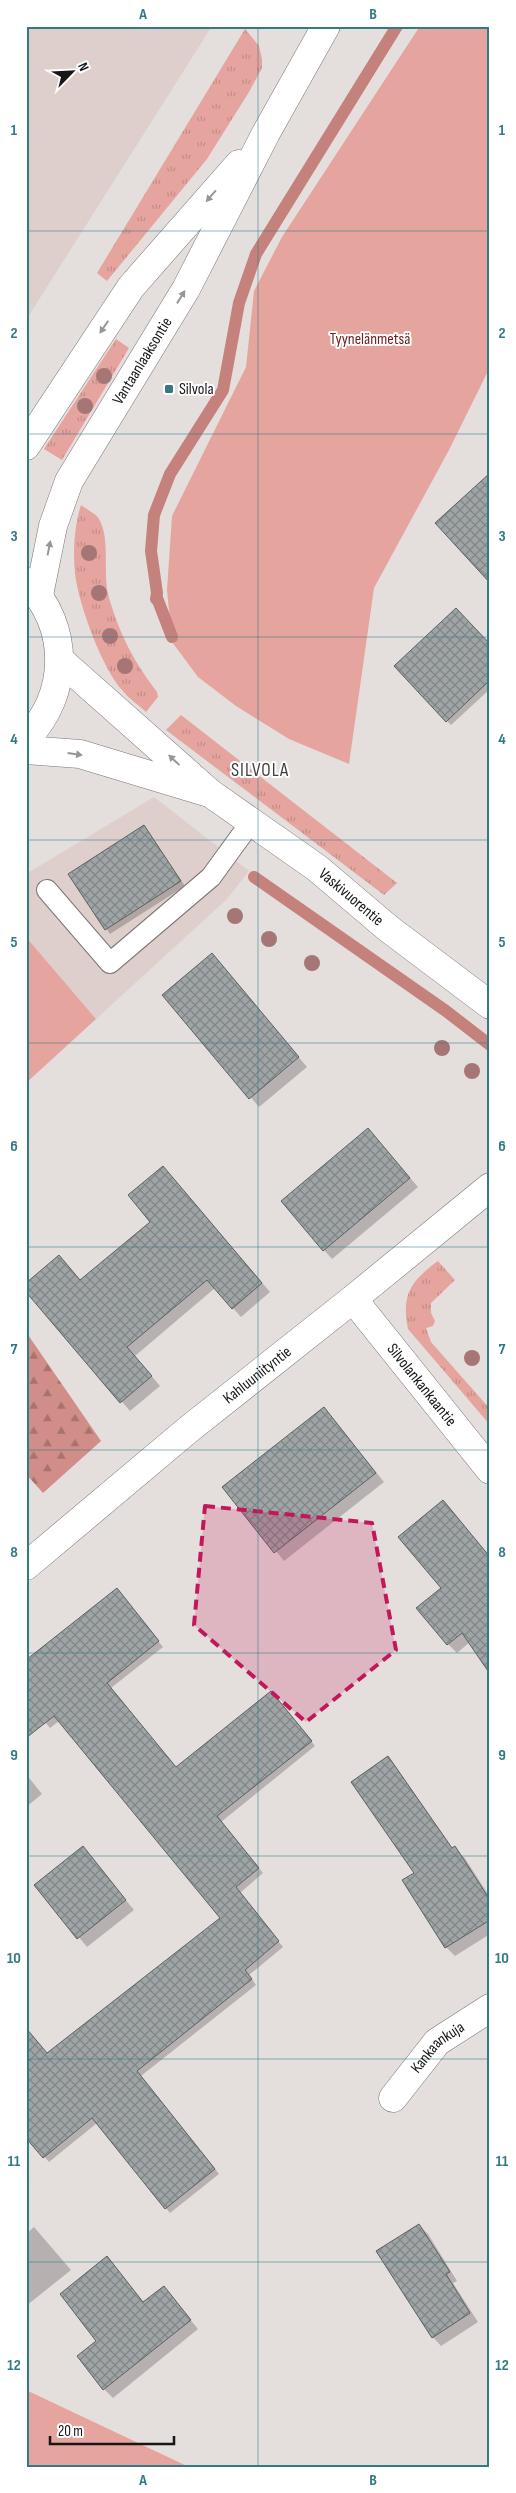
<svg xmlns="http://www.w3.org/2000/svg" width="516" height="2493" viewBox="0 0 516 2493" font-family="'Sofia Sans Condensed',sans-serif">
<defs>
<pattern id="grass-tufts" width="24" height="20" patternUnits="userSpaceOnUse" patternTransform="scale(1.25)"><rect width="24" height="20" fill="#e6a49e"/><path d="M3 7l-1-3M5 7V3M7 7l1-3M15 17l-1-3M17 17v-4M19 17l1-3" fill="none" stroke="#c58c87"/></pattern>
<pattern id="forest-firs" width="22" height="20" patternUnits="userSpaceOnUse" patternTransform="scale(1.25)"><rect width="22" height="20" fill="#d18d87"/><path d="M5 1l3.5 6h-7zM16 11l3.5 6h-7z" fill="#a9726d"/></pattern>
<pattern id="building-cross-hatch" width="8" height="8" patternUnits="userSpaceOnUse" patternTransform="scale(1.25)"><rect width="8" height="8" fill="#9fa5a6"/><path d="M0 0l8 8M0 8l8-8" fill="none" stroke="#818586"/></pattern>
</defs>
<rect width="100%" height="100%" fill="#e4dedd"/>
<g fill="#decfcd">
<polygon points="26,26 212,26 26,320"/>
<polygon points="154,797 249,871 227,899 96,1019 26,937 26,874"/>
</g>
<g fill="url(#grass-tufts)">
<polygon points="245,29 259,46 262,59 262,68 249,92 207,159 107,281 97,273"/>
<polygon points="116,339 129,348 62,460 44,449"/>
<path d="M81,505C86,509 95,513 99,519C111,539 102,574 109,598C121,637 133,660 157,692L158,697L146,712C139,705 129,699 123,691C102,669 79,605 75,574C73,552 74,527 81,505Z"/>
<polygon points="181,715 397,883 384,895 166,730"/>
<path d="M438,1261L455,1280L431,1303V1313L435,1321L433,1326L426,1328L431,1342L490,1409V1425L408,1329C401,1294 411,1281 438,1261Z"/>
</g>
<polygon fill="url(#forest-firs)" points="26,1332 101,1441 43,1493 26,1474"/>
<g fill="#e6a49e">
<polygon points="420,26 490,26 490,367 449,450 374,588 349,764 289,739 236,706 198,677 172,642 167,590 172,516 246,367 254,291 282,237"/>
<polygon points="26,937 96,1019 26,1083"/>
<polygon points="26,2390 189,2467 26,2467"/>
</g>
<g fill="#0003">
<polygon points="490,645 490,689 451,725 396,666"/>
<polygon points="144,826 185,886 110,934 70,874"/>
<polygon points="212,954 307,1067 259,1107 164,995"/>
<polygon points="368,1129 418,1187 332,1259 324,1250"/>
<polygon points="171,1176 270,1292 241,1317 215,1288 135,1356 160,1386 130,1411 26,1290 81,1281 152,1222"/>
<polygon points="324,1408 384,1482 284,1561 224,1487"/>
<polygon points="443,1501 490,1557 490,1672 470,1642 457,1653 448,1644 442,1589"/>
<polygon points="121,1595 163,1647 111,1688 176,1768 276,1697 315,1746 221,1822 263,1873 240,1893 283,1947 249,1975 256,1985 141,2076 219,2174 170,2213 97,2123 49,2162 26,2136 26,2028 48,2055 222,1918 59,1721 50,1728 26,1700"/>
<polygon points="388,1758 396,1767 453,1849 464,1857 490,1897 490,1934 455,1956 446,1947 416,1873"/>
<polygon points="26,1774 42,1794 26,1807"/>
<polygon points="83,1848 134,1910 87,1947 36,1885"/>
<polygon points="419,2225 428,2234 457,2281 453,2283 478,2322 441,2346 433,2337"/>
<polygon points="34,2227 71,2270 26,2306 26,2234"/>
<polygon points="107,2258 144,2303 164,2288 198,2329 113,2398 104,2389"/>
</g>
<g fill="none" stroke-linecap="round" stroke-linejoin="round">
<g stroke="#c5817c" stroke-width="12">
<polyline points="157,598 172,637"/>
<polyline points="156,599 157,593 151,551 154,515 170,474 223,390 239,303 256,254 397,26"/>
<polyline points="254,877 446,1011 490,1045"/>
</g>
</g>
<g fill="url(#building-cross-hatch)" stroke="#5c6162">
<polygon points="490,473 490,583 435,523"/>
<polygon points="456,608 490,644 490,680 446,722 394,666"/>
<polygon points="144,825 181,881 105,930 68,874"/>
<polygon points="212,953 299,1057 249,1099 162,995"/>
<polygon points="368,1128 410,1178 323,1251 281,1201"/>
<polygon points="163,1166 262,1283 232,1309 207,1280 127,1347 152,1376 120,1403 26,1292 26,1283 59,1255 80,1280 150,1222 128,1195"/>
<polygon points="324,1407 376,1473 274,1553 222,1487"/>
<polygon points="443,1500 490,1557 490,1674 462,1633 447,1645 416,1608 441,1588 398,1537"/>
<polygon points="117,1588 159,1641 107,1683 176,1767 271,1691 312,1741 217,1816 259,1868 236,1887 279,1941 245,1970 252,1979 137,2071 215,2169 165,2209 92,2118 43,2158 26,2138 26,2028 47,2053 220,1918 54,1716 26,1738 26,1660"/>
<polygon points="388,1756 452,1848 455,1846 490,1900 490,1920 445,1948 402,1880 414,1873 351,1782"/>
<polygon points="83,1846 126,1900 77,1939 34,1885"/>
<polygon points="419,2224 450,2272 446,2274 470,2313 432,2338 376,2251"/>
<polygon points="107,2256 143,2302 164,2286 191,2320 103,2390 77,2356 96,2341 60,2294"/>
</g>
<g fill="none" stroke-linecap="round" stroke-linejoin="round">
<defs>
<polyline id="lane" points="47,890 110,963 211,877 251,822"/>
<g id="street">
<path id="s1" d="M60,660L210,793L317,868L389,929L490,1005"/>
<polyline points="26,750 80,754 206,792"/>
<path id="s2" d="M353,1299L490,1470"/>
<path id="s3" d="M26,1566L189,1429L353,1299L490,1187"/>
<path id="s4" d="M393,2098L437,2042L490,2008"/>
</g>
<g id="secondary">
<polyline points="26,446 131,287 239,164"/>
<path id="s5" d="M39,595L53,526L69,481L186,289L266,133L326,26"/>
<path d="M26,739C70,693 70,628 27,582"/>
</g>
</defs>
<use href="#lane" stroke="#7b7675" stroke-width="22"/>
<use href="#street" stroke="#7b7675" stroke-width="29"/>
<use href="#secondary" stroke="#7b7675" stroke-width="29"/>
<use href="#lane" stroke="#fff" stroke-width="20"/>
<use href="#street" stroke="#fff" stroke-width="28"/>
<use href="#secondary" stroke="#fff" stroke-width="28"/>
</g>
<g fill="#a57675">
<circle cx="104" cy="376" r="8"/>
<circle cx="85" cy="406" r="8"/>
<circle cx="89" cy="553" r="8"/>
<circle cx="99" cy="593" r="8"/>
<circle cx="110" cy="636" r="8"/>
<circle cx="125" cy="666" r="8"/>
<circle cx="235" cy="916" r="8"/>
<circle cx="269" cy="939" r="8"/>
<circle cx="312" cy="963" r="8"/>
<circle cx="442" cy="1048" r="8"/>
<circle cx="472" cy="1071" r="8"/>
<circle cx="472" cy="1358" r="8"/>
</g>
<defs><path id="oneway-solid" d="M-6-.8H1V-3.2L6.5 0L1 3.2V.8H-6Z" transform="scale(1.25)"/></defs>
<g fill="#979696">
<use href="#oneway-solid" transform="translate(211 196) rotate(131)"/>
<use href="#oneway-solid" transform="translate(181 297) rotate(-58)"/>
<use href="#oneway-solid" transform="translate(104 327) rotate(124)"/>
<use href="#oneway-solid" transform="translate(49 548) rotate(-79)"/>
<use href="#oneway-solid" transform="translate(75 754) rotate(8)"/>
<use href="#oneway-solid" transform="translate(174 760) rotate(-137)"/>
</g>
<path fill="#c2185b" fill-opacity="0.2" stroke="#c2185b" stroke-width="4" stroke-dasharray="10 6" stroke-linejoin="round" d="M205,1506L372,1523L396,1650L306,1722L194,1625Z"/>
<path fill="none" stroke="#337a85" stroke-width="1" stroke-opacity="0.55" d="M258,26V2467M26,231H490M26,434H490M26,637H490M26,840H490M26,1043H490M26,1247H490M26,1450H490M26,1653H490M26,1856H490M26,2059H490M26,2262H490"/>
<rect fill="#337a85" stroke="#fff" stroke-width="2" x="164" y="384" width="10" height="10" rx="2.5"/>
<g text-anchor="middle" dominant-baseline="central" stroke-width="4" stroke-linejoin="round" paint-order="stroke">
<g font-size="16" fill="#722020" stroke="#fff">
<text x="370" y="339">Tyynelänmetsä</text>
</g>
<g font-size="16" fill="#171515" stroke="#fff">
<text stroke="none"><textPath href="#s5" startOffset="259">Vantaanlaaksontie</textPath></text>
<text stroke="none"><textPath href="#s1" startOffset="376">Vaskivuorentie</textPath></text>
<text stroke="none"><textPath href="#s3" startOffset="300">Kahluuniityntie</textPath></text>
<text stroke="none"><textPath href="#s2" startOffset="110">Silvolankankaantie</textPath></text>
<text stroke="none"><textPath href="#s4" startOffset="68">Kankaankuja</textPath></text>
</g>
<g font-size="16" fill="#171515" stroke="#fff" text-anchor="start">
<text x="179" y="389">Silvola</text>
</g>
<g font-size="19" letter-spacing="1" fill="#433e3e" stroke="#fff">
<text x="260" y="770">SILVOLA</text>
</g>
</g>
<rect width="516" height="2493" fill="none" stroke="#ffffff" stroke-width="55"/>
<g transform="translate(72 72) rotate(66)" stroke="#ffffff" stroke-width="4" paint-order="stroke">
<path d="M0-4L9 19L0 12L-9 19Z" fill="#171515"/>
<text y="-8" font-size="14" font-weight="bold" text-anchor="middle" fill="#171515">N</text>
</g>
<path d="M50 2436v8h124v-8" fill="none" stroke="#171515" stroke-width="2.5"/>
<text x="58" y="2436" font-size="15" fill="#171515" stroke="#ffffff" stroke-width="4" paint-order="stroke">20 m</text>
<rect x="28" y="28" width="460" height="2438" fill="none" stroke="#337a85" stroke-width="2"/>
<g font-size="16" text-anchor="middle" font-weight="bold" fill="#337a85">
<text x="143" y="19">A</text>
<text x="373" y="19">B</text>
<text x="14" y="135">1</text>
<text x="502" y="135">1</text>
<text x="14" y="338">2</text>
<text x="502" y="338">2</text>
<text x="14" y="541">3</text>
<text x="502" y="541">3</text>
<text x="14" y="744">4</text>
<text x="502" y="744">4</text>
<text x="14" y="947">5</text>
<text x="502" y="947">5</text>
<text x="14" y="1151">6</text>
<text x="502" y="1151">6</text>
<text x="14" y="1354">7</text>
<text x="502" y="1354">7</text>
<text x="14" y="1557">8</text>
<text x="502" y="1557">8</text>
<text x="14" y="1760">9</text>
<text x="502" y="1760">9</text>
<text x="14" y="1963">10</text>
<text x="502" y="1963">10</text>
<text x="14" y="2166">11</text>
<text x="502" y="2166">11</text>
<text x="14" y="2370">12</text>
<text x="502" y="2370">12</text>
<text x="143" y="2485">A</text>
<text x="373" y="2485">B</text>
</g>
</svg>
